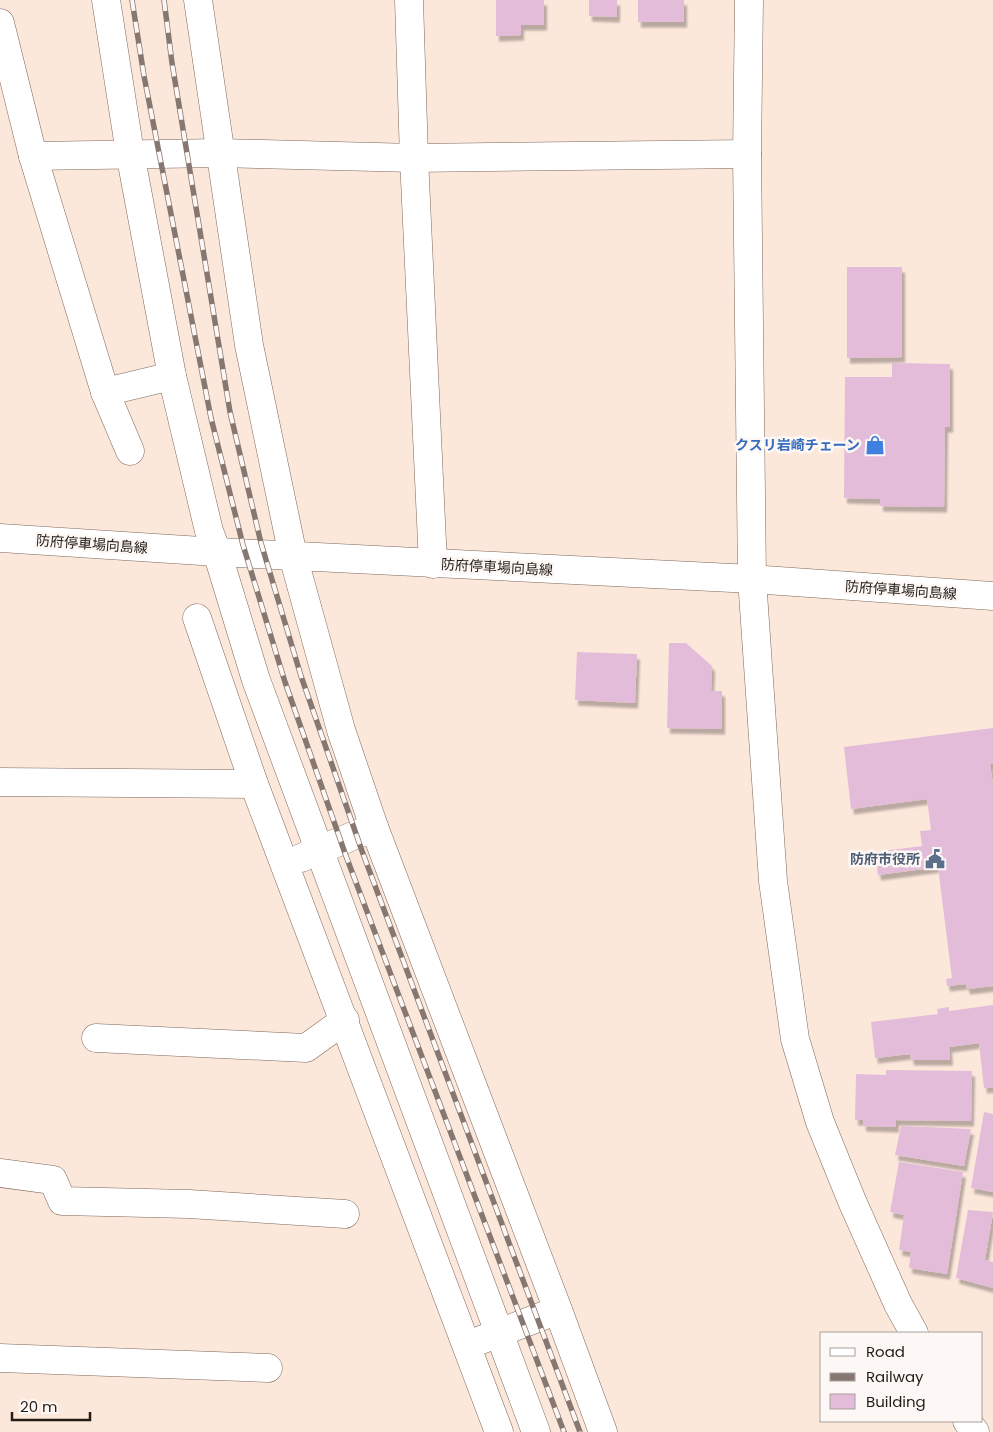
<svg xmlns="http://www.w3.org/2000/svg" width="993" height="1432" viewBox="0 0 993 1432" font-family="Poppins,'Noto Sans JP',sans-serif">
<defs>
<filter id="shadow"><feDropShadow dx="3" dy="5.5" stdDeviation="1" flood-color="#0004"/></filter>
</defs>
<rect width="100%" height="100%" fill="#fce7db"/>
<g fill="#e3bcd9" filter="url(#shadow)">
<polygon points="496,0 544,0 544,25 521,25 521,35 496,36"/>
<polygon points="589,0 617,0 617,17 589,16"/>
<rect x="638" y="0" width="46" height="22"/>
<polygon points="847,267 902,267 902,357 847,358"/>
<polygon points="892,363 950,364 950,427 945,427 944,507 880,506 880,499 844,498 845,377 892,377"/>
<polygon points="669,643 686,643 712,666 711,691 722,691 722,729 667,728"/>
<polygon points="577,652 637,654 635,703 575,700"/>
<polygon points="993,728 993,764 990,764 993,785 993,986 967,989 966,984 947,986 946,979 952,978 938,867 878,875 875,852 922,846 920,831 931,830 927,799 851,809 844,747"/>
<polygon points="993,1005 993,1087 984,1088 979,1043 949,1047 950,1060 911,1060 910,1054 875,1058 871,1022 938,1014 937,1009 949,1007 949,1011"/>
<polygon points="886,1070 972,1071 971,1121 896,1120 896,1127 863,1126 863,1120 855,1120 856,1074 886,1075"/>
<polygon points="984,1112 993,1114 993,1192 971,1188"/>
<polygon points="901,1126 971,1129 964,1166 895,1155"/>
<polygon points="899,1162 963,1172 947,1274 909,1268 911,1252 899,1250 904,1215 890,1212"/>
<polygon points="968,1210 993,1212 985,1260 993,1262 993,1288 956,1278"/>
</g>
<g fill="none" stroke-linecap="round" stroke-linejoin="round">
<defs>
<g id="street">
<polyline points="106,0 130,153 172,376 209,531 217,552 256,680 536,1432"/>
<polyline points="198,0 249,345 293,556 341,730 374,827 558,1310 603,1432"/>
<polyline points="0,23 33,156 105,392 130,451"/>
<polyline points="105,392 172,376"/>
<polyline points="197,618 254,784 499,1432"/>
<polyline points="0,782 254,784"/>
<polyline points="301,858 374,827"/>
<polyline points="96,1038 306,1048 345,1020"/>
<polyline points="0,1173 53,1180 62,1201 189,1204 345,1214"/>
<polyline points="481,1340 558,1310"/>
<polyline points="0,1358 268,1368"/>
</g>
<g id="secondary">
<polyline points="409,0 414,158 433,564"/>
<polyline points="749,0 747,154 752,579 773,881 795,1039 820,1122 852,1201 898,1304 914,1333"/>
<polyline points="33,156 220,153 414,158 747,154"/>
<polyline points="0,538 217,552 752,579 993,596"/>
<polyline points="967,1421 975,1432"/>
</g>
</defs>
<use href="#street" stroke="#7e685b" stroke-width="29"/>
<use href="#secondary" stroke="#7e685b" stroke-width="29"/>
<use href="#street" stroke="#fff" stroke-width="28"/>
<use href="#secondary" stroke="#fff" stroke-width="28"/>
<defs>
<g id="rail">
<polyline points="132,0 144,76 211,418 243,545 285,682 346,856 564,1432"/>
<polyline points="164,0 172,63 230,412 261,543 301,676 362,851 580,1432"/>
</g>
</defs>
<use href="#rail" stroke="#867870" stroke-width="5.5"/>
<use href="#rail" stroke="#fdf8f5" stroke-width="4" stroke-dasharray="11" stroke-linecap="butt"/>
</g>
<defs>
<symbol id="shop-bare" viewBox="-9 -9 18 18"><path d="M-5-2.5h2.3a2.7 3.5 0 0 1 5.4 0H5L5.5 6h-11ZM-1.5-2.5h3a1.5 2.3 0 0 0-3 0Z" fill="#3f7fe0" stroke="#fdf8f5" stroke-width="2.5" paint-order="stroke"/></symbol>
<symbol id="civic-bare" viewBox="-9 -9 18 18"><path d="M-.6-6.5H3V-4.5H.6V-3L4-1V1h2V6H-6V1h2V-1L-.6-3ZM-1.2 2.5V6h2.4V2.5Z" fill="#5c6f8a" stroke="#fdf8f5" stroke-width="2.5" paint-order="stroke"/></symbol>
</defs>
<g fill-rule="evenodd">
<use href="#shop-bare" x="861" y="431" width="28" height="28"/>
<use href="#civic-bare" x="921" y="845" width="28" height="28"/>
</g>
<g text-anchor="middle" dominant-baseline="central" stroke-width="5" stroke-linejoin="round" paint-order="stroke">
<g font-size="14" font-weight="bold" fill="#366cbe" stroke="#fdf8f5" text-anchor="end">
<text x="860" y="445">クスリ岩崎チェーン</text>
</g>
<g font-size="14" fill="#251c17" stroke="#fdf8f5">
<text transform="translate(92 544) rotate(4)">防府停車場向島線</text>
<text transform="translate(497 567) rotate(3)">防府停車場向島線</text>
<text transform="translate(901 590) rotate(4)">防府停車場向島線</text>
</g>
<g font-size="14" font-weight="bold" fill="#4e5e75" stroke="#fdf8f5" text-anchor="end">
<text x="920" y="859">防府市役所</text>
</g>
</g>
<rect x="820" y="1332" width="162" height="90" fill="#fdf8f5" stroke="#a7a09c"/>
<rect x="830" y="1348" width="25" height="8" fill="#ffffff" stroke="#a7a09c"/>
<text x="866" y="1357" font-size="15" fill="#251c17">Road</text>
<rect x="830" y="1373" width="25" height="8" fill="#867870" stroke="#a7a09c"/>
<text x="866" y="1382" font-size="15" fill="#251c17">Railway</text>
<rect x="830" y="1394" width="25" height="15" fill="#e3bcd9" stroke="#a7a09c"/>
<text x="866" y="1407" font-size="15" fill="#251c17">Building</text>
<path d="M12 1412v8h78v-8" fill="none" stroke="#251c17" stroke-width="2.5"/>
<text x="20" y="1412" font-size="15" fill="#251c17" stroke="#fdf8f5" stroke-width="4" paint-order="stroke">20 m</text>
</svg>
